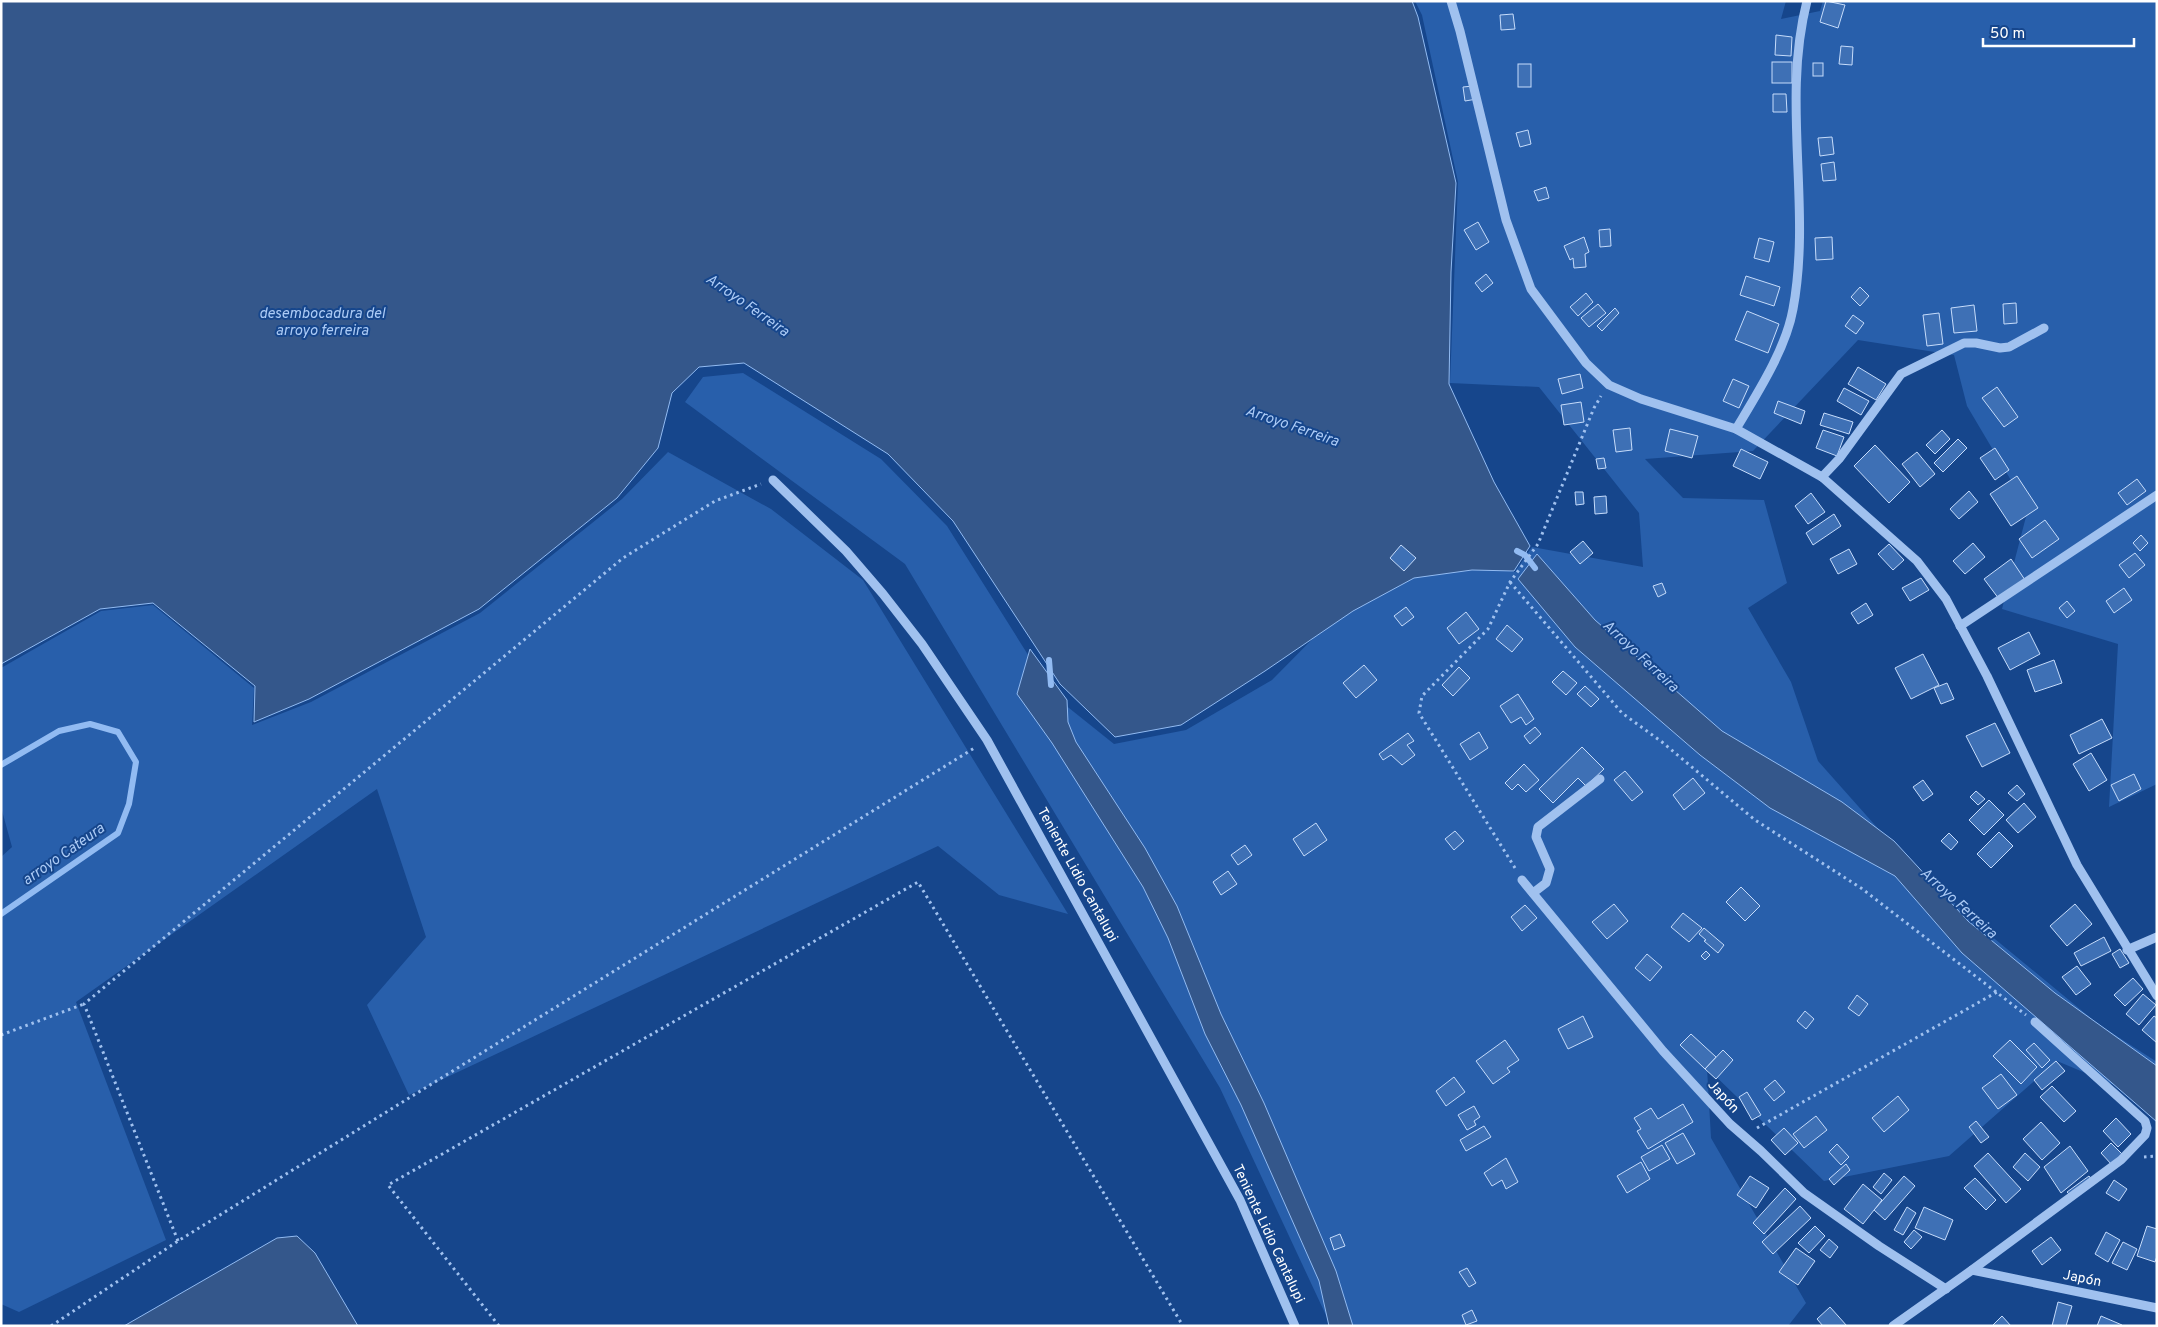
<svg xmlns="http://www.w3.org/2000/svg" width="2158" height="1327" viewBox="0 0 2158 1327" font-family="Overpass,sans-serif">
<rect width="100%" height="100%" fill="#16468c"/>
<g fill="#285fab">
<polygon points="1415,1 1786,1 1781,19 1820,11 1823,1 2157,1 2157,784 2109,807 2118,644 2002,609 2028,509 1967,406 1954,355 1858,340 1753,451 1645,459 1683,498 1764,500 1787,583 1748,608 1791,682 1818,761 1898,851 1984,930 2098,1024 2157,1062 2157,1103 2057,1061 1949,1156 1824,1181 1707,1068 1711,1138 1806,1303 1788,1326 1331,1326 1220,1088 905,564 685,402 703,377 743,373 881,459 947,526 1054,696 1114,744 1186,730 1272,680 1347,604 1403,568 1471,563 1515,572 1532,547 1643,567 1639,513 1539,387 1450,383 1458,182 1422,15"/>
<polygon points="668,452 771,509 863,580 1068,914 999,895 938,846 409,1095 367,1005 426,937 377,789 76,1002 166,1240 19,1312 1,1304 1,857 12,847 1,807 1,668 101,611 153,605 254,688 252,725 311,702 480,613 622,499"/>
</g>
<g fill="#34578b" stroke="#92bbf2">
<polygon points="1,1 1412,1 1418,17 1456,183 1451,272 1449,384 1494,482 1530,546 1514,571 1472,570 1414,578 1353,611 1265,671 1181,725 1115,737 1060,684 953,521 888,454 744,363 699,367 672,393 658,448 617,498 479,609 309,699 254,722 255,686 153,603 100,609 1,664"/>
<polygon points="1537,554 1595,620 1722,731 1842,802 1894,841 1968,921 2055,993 2157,1066 2157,1122 1962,953 1895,876 1770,808 1700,755 1575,647 1518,579"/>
<polygon points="1030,649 1067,700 1068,722 1076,742 1145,848 1177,906 1221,1014 1264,1103 1336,1271 1353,1326 1329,1326 1319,1281 1241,1105 1205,1034 1168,938 1143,887 1052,743 1017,694"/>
<polygon points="297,1236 315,1253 358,1326 124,1326 277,1238"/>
</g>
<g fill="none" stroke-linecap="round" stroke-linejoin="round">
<g stroke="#92bbf2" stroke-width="6">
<polyline points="1517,551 1525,555 1535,568"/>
<polyline points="1049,660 1051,685"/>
<polyline points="1,765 59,731 90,724 118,732 136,762 129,804 118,833 1,914"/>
</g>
</g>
<g fill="#3e70b5" stroke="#c6dcfb">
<polygon points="1826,1 1845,5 1838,28 1820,22"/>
<polygon points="1513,14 1515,29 1501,30 1500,15"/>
<polygon points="1776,35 1792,37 1791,56 1775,55"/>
<polygon points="1841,46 1853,47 1852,65 1839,64"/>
<rect x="1772" y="62" width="20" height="21"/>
<rect x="1813" y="63" width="10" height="13"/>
<rect x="1518" y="64" width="13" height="23"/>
<polygon points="1473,86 1477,99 1465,101 1463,87"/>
<polygon points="1773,94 1786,94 1787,112 1773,112"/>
<polygon points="1528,130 1531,144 1520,147 1516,133"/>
<polygon points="1832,137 1834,154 1820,156 1818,138"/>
<polygon points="1834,162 1836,180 1823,181 1821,164"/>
<polygon points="1546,187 1549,198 1538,201 1534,191"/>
<polygon points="1478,222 1489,242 1476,250 1464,230"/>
<polygon points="1610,229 1611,246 1600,247 1599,230"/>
<polygon points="1584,237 1589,252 1585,254 1586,267 1574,268 1573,258 1570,260 1564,246"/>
<polygon points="1832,237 1833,259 1816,260 1815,238"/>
<polygon points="1759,238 1774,242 1769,262 1754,258"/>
<polygon points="1486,274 1493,283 1482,292 1475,283"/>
<polygon points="1746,276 1780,287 1774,306 1740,295"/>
<polygon points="1860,287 1869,296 1860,306 1851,297"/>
<polygon points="1586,293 1593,302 1578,316 1570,307"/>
<polygon points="2016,303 2017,323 2004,324 2003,304"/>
<polygon points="1598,304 1606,313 1589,327 1581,318"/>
<polygon points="1974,305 1977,331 1954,333 1951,308"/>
<polygon points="1615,308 1619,313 1602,331 1597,326"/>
<polygon points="1747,311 1779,324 1768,353 1735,340"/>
<polygon points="1939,313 1943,344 1927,346 1923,315"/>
<polygon points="1853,315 1864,323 1856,334 1845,326"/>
<polygon points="1858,367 1886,384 1876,400 1848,384"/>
<polygon points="1580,374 1583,388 1562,394 1558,379"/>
<polygon points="1733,379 1749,386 1739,408 1723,401"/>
<polygon points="1997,387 2018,417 2004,427 1982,398"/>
<polygon points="1844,388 1869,401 1861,415 1837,401"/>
<polygon points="1778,401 1805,411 1801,424 1774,413"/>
<polygon points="1581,402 1584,422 1564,425 1561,405"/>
<polygon points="1824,413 1853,422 1849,434 1820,425"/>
<polygon points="1630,428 1632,450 1616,452 1613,430"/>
<polygon points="1670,429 1698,436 1692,458 1665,451"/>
<polygon points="1823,430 1844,437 1837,456 1816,448"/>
<polygon points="1942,430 1950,439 1935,454 1926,445"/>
<polygon points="1958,439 1967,448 1943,472 1934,463"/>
<polygon points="1875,445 1910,482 1889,503 1854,466"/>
<polygon points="1995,448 2009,470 1995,480 1980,458"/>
<polygon points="1741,449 1768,462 1760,479 1733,466"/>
<polygon points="1917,452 1935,474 1920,487 1902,464"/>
<polygon points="1604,458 1606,468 1598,469 1596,459"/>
<polygon points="2017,476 2038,508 2011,526 1990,494"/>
<polygon points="2137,479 2146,491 2127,505 2118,493"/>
<polygon points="1969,491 1978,502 1959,519 1950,509"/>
<polygon points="1575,492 1583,492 1584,504 1576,505"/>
<polygon points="1811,493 1825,512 1808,524 1795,506"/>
<polygon points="1606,496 1607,513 1595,514 1594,497"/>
<polygon points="1834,514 1841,526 1813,545 1806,533"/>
<polygon points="2045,520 2059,539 2032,558 2019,539"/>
<polygon points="2141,535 2148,543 2140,551 2133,543"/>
<polygon points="1583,541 1593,553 1580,564 1570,552"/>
<polygon points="1973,543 1985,557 1965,574 1953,561"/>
<polygon points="1889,544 1904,560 1893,570 1878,554"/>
<polygon points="1401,545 1416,558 1404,571 1390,558"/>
<polygon points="1849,549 1857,564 1838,574 1830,559"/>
<polygon points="2135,553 2145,565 2129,578 2119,565"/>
<polygon points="2011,559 2025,580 1999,599 1984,579"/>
<polygon points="1921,578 1929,590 1910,601 1902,588"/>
<polygon points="1662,583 1666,593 1658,597 1653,586"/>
<polygon points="2124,588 2132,600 2114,613 2106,601"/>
<polygon points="2067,601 2075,611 2067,618 2059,608"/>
<polygon points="1866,603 1873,615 1858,624 1851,613"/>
<polygon points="1406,607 1414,617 1402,626 1394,616"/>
<polygon points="1466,612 1479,629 1459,644 1447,628"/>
<polygon points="1507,625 1523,639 1512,652 1496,639"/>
<polygon points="2029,632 2040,654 2010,670 1998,648"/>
<polygon points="1923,654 1939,685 1911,699 1895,668"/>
<polygon points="2054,660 2062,683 2035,692 2027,670"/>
<polygon points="1364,665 1377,680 1356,698 1343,683"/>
<polygon points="1459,667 1470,678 1453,696 1442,685"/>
<polygon points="1563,671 1577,683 1566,695 1552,682"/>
<polygon points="1947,683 1954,699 1941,704 1934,688"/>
<polygon points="1585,686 1599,699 1591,707 1577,694"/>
<polygon points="1518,694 1534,719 1526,725 1521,717 1511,723 1500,706"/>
<polygon points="2102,719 2112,738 2079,754 2070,735"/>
<polygon points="1995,723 2010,753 1982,767 1966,736"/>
<polygon points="1535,727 1541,734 1530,744 1524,736"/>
<polygon points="1479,732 1488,748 1470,760 1460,744"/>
<polygon points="1408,733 1414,741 1407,745 1415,755 1402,765 1391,755 1383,760 1379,754"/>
<polygon points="1582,747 1604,769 1586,786 1578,778 1553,803 1539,789"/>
<polygon points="2091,753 2107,780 2089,791 2073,764"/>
<polygon points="1524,764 1539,780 1526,792 1518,784 1512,790 1505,783"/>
<polygon points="1625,771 1643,792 1632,801 1614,780"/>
<polygon points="2134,774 2141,789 2119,801 2111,785"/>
<polygon points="1693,778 1705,793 1684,810 1673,795"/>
<polygon points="1923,780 1933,794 1923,801 1913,787"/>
<polygon points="2017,785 2025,794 2017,801 2008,793"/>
<polygon points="1976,791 1985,799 1978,805 1970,797"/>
<polygon points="1989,800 2004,815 1984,835 1969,820"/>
<polygon points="2024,803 2036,817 2018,833 2006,820"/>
<polygon points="1316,823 1327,840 1304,856 1293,839"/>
<polygon points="1455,831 1464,841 1454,850 1445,839"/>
<polygon points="1999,832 2013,846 1991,868 1977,854"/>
<polygon points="1949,833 1958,842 1951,850 1941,841"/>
<polygon points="1245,845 1252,855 1238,865 1231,855"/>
<polygon points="1228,871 1237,884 1221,895 1213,882"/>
<polygon points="1741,887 1760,906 1745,921 1726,902"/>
<polygon points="1614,904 1628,921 1607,939 1592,922"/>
<polygon points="2075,904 2092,924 2067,946 2050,926"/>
<polygon points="1525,905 1537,918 1522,931 1511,917"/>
<polygon points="1683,913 1702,928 1689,942 1671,927"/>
<polygon points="1704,928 1724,945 1718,953 1704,941 1706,940 1699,934"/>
<polygon points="2104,937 2111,951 2081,966 2074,953"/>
<polygon points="2120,949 2129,963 2120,968 2112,954"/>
<polygon points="1706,951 1710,955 1705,960 1701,956"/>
<polygon points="1647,954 1662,967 1650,981 1635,968"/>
<polygon points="2077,966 2091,984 2076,995 2062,977"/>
<polygon points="2133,978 2143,989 2125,1006 2114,995"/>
<polygon points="2143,994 2156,1005 2139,1025 2126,1014"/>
<polygon points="1857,995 1868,1004 1859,1016 1848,1008"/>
<polygon points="1805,1011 1814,1019 1806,1029 1797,1021"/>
<polygon points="1583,1016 1593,1037 1568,1049 1558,1029"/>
<polygon points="2154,1016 2157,1018 2157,1043 2142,1030"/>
<polygon points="1691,1034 1716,1057 1705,1069 1680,1045"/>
<polygon points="1505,1040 1519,1060 1507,1068 1510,1072 1493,1084 1476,1061"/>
<polygon points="2010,1040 2037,1067 2021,1084 1993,1056"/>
<polygon points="2034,1043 2050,1060 2042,1068 2026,1050"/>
<polygon points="1723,1050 1733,1060 1716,1079 1705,1069"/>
<polygon points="2056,1061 2065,1071 2042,1090 2034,1080"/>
<polygon points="2001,1074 2017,1095 1998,1109 1982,1088"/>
<polygon points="1454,1077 1465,1092 1446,1106 1436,1091"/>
<polygon points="1775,1080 1785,1092 1774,1101 1764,1089"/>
<polygon points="2052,1086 2076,1111 2064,1122 2040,1097"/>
<polygon points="1747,1092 1761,1115 1752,1120 1739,1097"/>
<polygon points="1898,1096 1909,1110 1884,1132 1872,1118"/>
<polygon points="1683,1104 1693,1122 1648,1149 1637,1131 1641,1129 1634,1118 1651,1108 1658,1119"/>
<polygon points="1474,1106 1480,1117 1474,1121 1476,1125 1467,1130 1458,1115"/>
<polygon points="1816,1116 1827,1130 1804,1148 1793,1134"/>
<polygon points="2116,1118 2131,1134 2118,1147 2103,1131"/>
<polygon points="1976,1121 1989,1137 1981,1143 1969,1127"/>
<polygon points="2041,1122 2060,1143 2042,1160 2023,1139"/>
<polygon points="1484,1126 1491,1137 1466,1151 1460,1140"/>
<polygon points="1784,1128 1798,1143 1785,1155 1771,1140"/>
<polygon points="1683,1133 1695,1154 1677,1164 1665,1143"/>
<polygon points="2111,1143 2123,1155 2112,1165 2101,1153"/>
<polygon points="1837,1144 1849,1157 1841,1165 1829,1152"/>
<polygon points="1662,1145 1670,1159 1649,1171 1641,1157"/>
<polygon points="2070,1146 2088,1171 2061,1193 2044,1167"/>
<polygon points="1988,1153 2021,1189 2006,1203 1974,1166"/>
<polygon points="2025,1153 2040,1167 2028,1181 2013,1167"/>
<polygon points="1506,1158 1518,1182 1506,1189 1502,1180 1492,1186 1484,1173"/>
<polygon points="1641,1162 1650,1179 1627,1193 1617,1176"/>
<polygon points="1846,1164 1850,1170 1834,1185 1829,1179"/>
<polygon points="1884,1173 1892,1180 1881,1194 1873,1187"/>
<polygon points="1750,1176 1769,1188 1756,1208 1737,1195"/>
<polygon points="1904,1176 1915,1186 1885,1220 1874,1210"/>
<polygon points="2089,1176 2091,1179 2070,1195 2067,1192"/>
<polygon points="1975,1178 1996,1200 1986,1210 1964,1188"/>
<polygon points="2114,1180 2127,1189 2119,1201 2106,1193"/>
<polygon points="1863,1184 1882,1200 1863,1224 1844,1209"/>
<polygon points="1785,1188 1796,1199 1764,1234 1753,1223"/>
<polygon points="1800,1206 1811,1218 1773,1254 1762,1242"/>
<polygon points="1907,1207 1916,1213 1903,1235 1894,1230"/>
<polygon points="1924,1207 1953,1220 1945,1240 1915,1228"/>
<polygon points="1815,1226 1825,1236 1809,1253 1798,1243"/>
<polygon points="2147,1226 2157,1229 2157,1256 2155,1262 2137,1256"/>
<polygon points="1914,1230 1922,1237 1911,1249 1904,1242"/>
<polygon points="2106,1232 2120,1240 2108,1262 2095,1254"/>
<polygon points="1340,1234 1345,1246 1334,1250 1330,1238"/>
<polygon points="2051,1237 2061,1250 2042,1265 2032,1251"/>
<polygon points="1829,1239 1838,1247 1830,1258 1820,1250"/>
<polygon points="2123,1242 2137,1249 2127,1270 2112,1263"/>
<polygon points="1796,1248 1815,1261 1798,1285 1779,1272"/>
<polygon points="1467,1268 1476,1283 1469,1287 1459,1272"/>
<polygon points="2058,1302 2072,1306 2066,1326 2052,1326"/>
<polygon points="1830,1307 1847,1326 1823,1326 1817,1319"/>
<polygon points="1472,1310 1477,1321 1466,1325 1462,1315"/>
<polygon points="2002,1316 2011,1326 1992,1326"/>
<polygon points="2101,1316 2122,1325 2122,1326 2097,1326"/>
</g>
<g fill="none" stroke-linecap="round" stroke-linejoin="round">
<g stroke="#a0c1ef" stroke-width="3" stroke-dasharray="2.5 4" stroke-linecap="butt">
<polyline points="1510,582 1622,713 1662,742 1755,820 1861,888 2026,1015"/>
<polyline points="1515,868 1419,713 1422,696 1488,629 1510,582 1538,544 1594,408 1601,396"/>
<polyline points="1,1035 84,1004"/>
<polyline points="1757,1128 1997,992"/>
<polyline points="2144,1157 2157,1156"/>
<polyline points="178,1241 84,1004 623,558 715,501 761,484"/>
<polyline points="51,1326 178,1241 976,747"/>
<polyline points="499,1326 388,1185 918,882 1183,1326"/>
</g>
<g stroke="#a0c1ef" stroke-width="9">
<polyline points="1451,1 1460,31 1506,220 1531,289 1586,363 1609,385 1641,399 1736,429 1822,477"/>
<polyline points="2044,328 2009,347 2000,348 1976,343 1964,343 1901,374 1839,459 1822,477 1917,561 1946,599 1987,676 2077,865 2157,996"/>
<path d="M1736,429C1757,394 1786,349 1793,309C1812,207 1781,102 1807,1"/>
<polyline points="773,480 846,551 883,594 922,644 987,740 1240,1200 1295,1326"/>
<polyline points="1960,626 2157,495"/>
<polyline points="1522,880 1663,1051 1730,1124 1761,1151 1804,1193 1879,1246 1946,1289"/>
<polyline points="1533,893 1546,883 1550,869 1536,837 1538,827 1600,779"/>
<polyline points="2127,950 2157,937"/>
<polyline points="1972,1270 2157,1308"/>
<polyline points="1893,1326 1972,1270 2121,1160 2145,1135 2147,1128 2145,1121 2035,1022"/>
</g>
</g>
<g text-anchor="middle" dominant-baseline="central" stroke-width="4" stroke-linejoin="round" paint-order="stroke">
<g font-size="14" fill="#fff" stroke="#16468c">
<text transform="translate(1077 875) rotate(61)">Teniente Lidio Cantalupi</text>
<text transform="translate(1723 1097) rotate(47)">Japón</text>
<text transform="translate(1268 1234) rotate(65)">Teniente Lidio Cantalupi</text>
<text transform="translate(2082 1279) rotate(11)">Japón</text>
</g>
<g font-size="15" font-style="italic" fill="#accbf6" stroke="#16468c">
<text transform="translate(747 306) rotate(35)">Arroyo Ferreira</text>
<text x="322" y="314">desembocadura del<tspan x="322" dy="17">arroyo ferreira</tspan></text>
<text transform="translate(1292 427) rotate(19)">Arroyo Ferreira</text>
<text transform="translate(1640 657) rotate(43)">Arroyo Ferreira</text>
<text transform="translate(64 855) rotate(-35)">arroyo Cateura</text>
<text transform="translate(1958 904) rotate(42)">Arroyo Ferreira</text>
</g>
</g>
<rect width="2158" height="1327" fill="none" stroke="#ffffff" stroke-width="5"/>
<path d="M1983 38v8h151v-8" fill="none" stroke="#ffffff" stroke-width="2.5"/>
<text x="1990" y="38" font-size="15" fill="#ffffff" stroke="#16468c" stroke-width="4" paint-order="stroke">50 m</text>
</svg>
